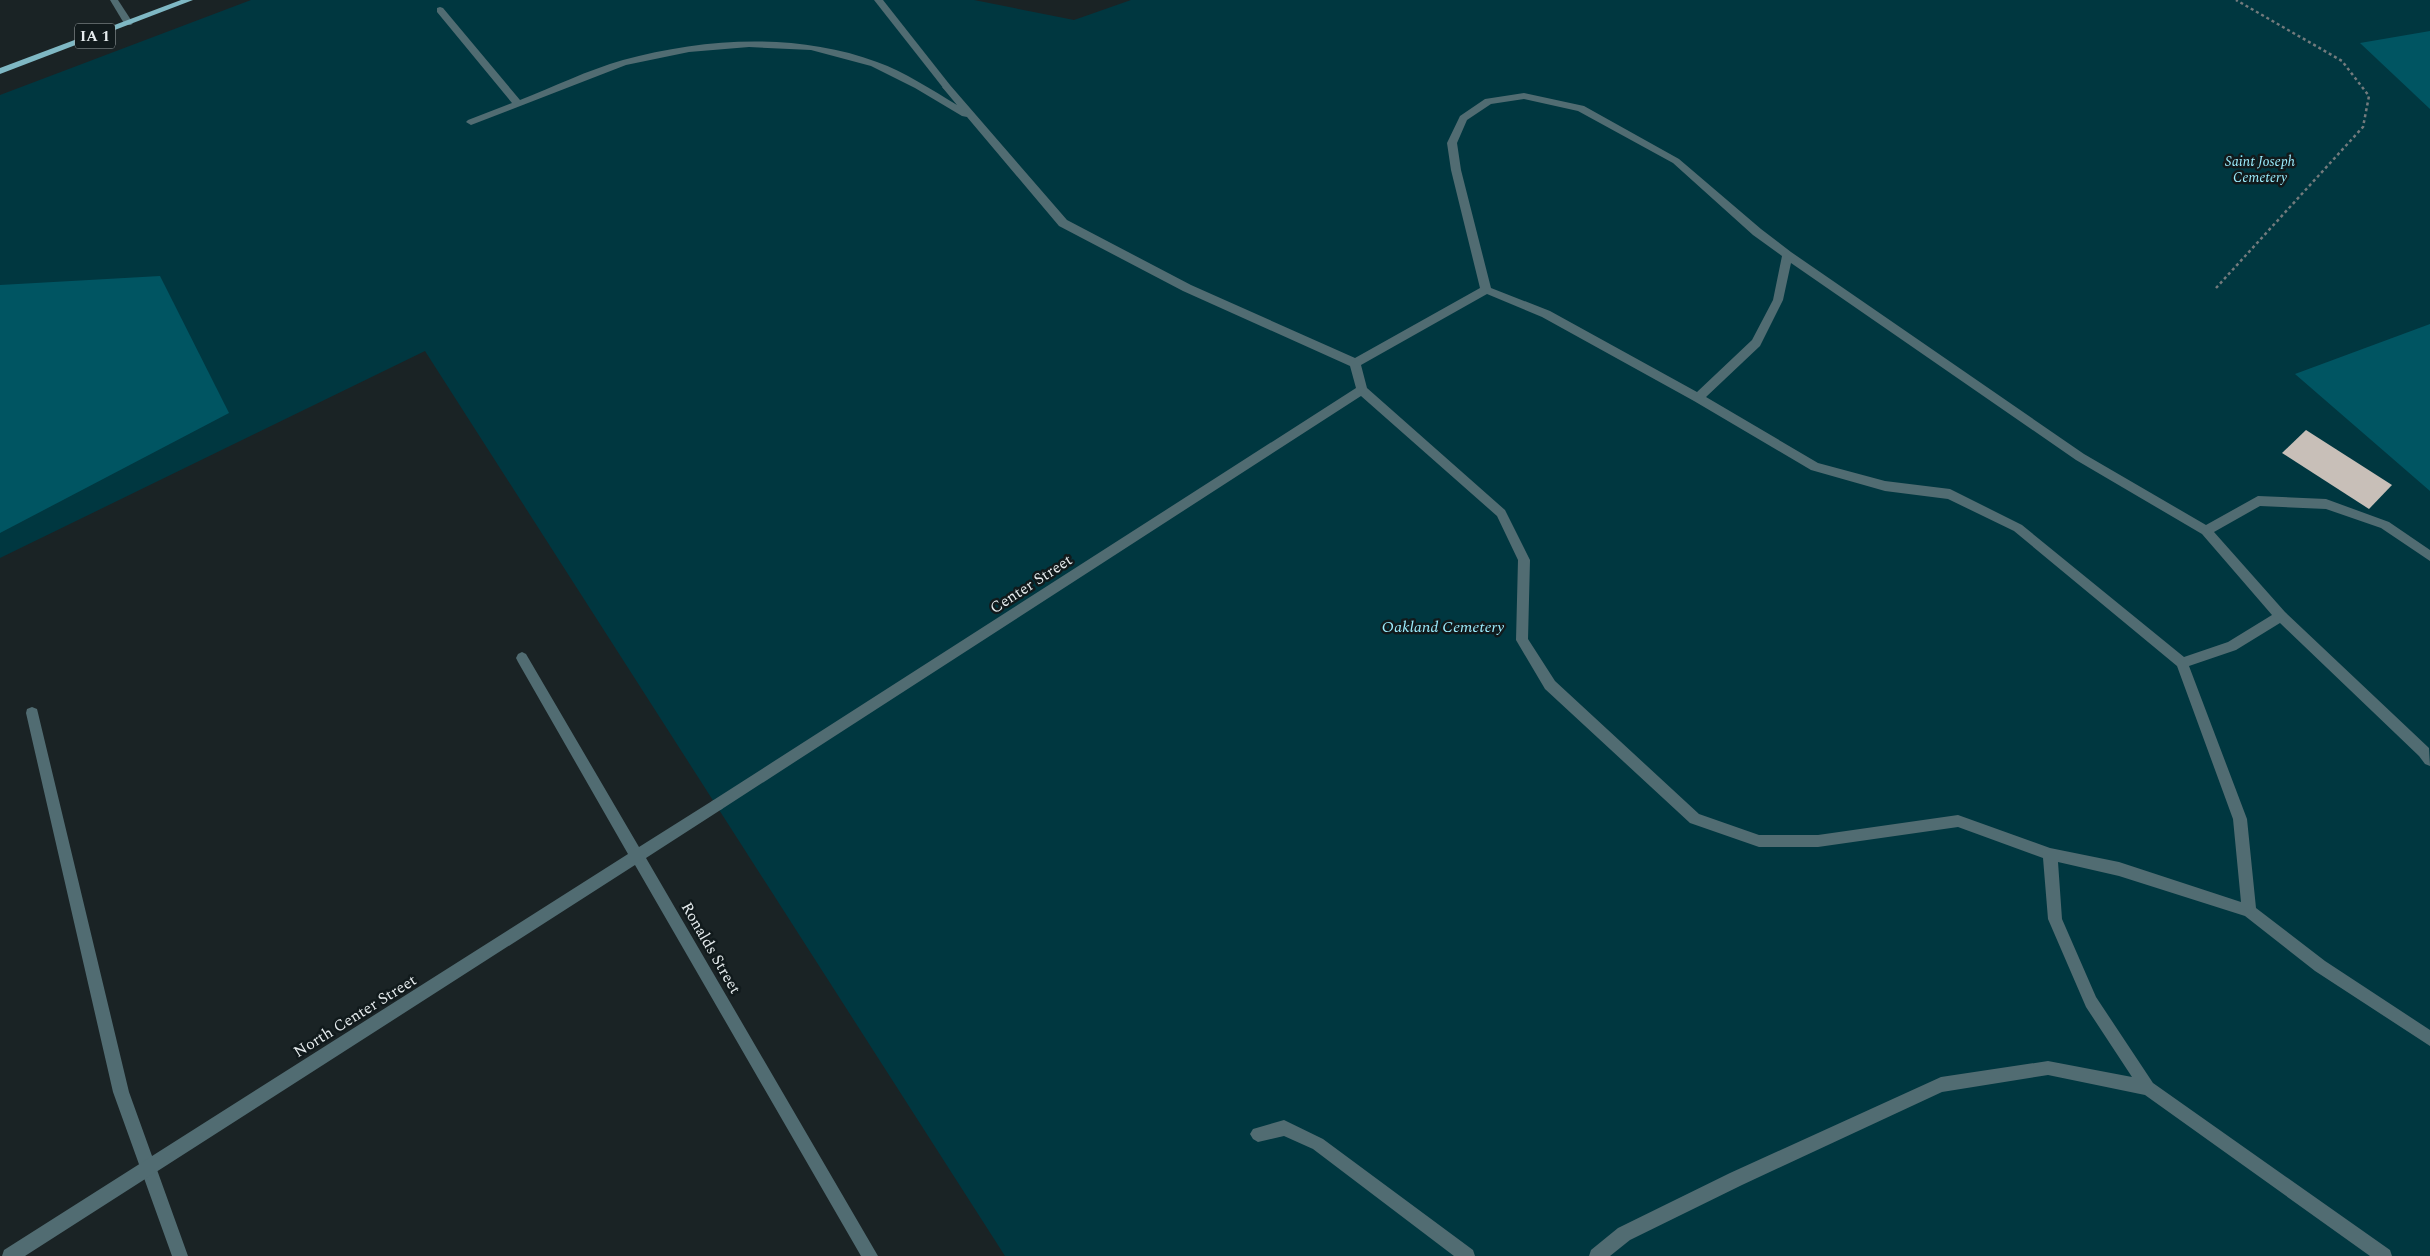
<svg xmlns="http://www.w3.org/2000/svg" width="2430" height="1256" viewBox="0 0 2430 1256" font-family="Spectral,serif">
<rect width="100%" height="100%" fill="#1a2325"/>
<polygon fill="#003740" points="251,0 974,0 1074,20 1131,0 2430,0 2430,1256 1005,1256 425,351 0,558 0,95"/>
<g fill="#005562">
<polygon points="2430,31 2430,109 2360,43"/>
<polygon points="160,276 229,413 0,533 0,285"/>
<polygon points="2430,324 2430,491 2295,374"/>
</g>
<polygon fill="#c8bfb8" points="2306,430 2392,485 2369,509 2282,453"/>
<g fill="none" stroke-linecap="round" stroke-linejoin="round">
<polyline stroke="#737b7d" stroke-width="2.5" stroke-dasharray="3 3" stroke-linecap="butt" points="2216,288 2363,127 2369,96 2342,61 2236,0"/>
<g fill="#516c72" fill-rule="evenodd">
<path d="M440,7L443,8L520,100C553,87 588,70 623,60C704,38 796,32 877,62C905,72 932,90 957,105L942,87L947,84L950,85L1067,220L1191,285L1355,358L1480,288L1451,170L1447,143L1460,116L1485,99L1524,93L1584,106L1679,159L1761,229L1791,252L2084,454L2206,525L2258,496L2326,499L2389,522L2430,550V561L2381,528L2326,509L2260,506L2214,532L2285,612L2429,748L2430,766L2425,764L2419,756L2280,623L2236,650L2189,666L2247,819L2256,908L2325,961L2430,1030V1046L2315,971L2245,916L2119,876L2058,862L2062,919L2096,997L2153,1083L2390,1250L2392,1256H2370L2145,1095L2048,1075L1942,1092L1742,1185L1630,1240L1610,1256H1589L1591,1250L1618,1228L1730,1173L1941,1077L2048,1061L2132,1077L2086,1007L2048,919L2043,858L1958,827L1818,847H1759L1690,823L1545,689L1516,640L1518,560L1497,516L1361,396L722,809L717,811L712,809L710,805L712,801L1356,388L1350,366L1183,291L1059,226L967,117L962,116L915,88L871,66L811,50L749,47L689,52L626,65L471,125L466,122L468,120L512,103L437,12V8ZM1524,99L1578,111L1673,163L1753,235L1782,256L1773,300L1752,340L1697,392L1550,311L1491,288L1461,170L1457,143L1467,120L1491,104ZM1791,263L2076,460L2202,534L2272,615L2228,642L2184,657L2022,525L1950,489L1885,481L1818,463L1706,397L1760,346L1783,300ZM1487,294L1542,317L1694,401L1811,470L1885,491L1948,499L2014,531L2177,666L2233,819L2241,902L2119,862L2050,848L1958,815L1818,835H1759L1699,814L1555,681L1528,639L1530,560L1505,510L1367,388L1361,365Z"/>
<polygon points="32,707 37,709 38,713 129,1092 188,1256 172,1256 113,1092 26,713 27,709"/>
<polygon points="1284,1120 1323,1139 1473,1250 1475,1256 1454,1256 1313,1149 1284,1136 1258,1142 1253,1139 1250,1134 1253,1129"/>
</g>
<g fill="#516c72" fill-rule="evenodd">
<polygon points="110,0 118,0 133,23 131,25 125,25"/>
<polygon points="874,0 883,0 950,85 950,89 944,89"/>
<polygon points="522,652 526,654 639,847 712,801 717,799 722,801 724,805 722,809 646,858 878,1256 861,1256 635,865 25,1256 2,1256 4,1250 628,854 518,662 516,658 518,654"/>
</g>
<polygon fill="#7fb8c4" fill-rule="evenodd" points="181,0 193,0 0,74 0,68"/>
</g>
<g text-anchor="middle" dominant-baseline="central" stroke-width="5" stroke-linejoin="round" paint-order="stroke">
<g font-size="14" font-style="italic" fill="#9cedfe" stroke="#111a1c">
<text x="2260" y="161">Saint Joseph<tspan x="2260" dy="16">Cemetery</tspan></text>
</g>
<rect fill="#111a1c" stroke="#a6adaf" stroke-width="1" x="75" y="23.5" width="40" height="25" rx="4"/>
<g font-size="15" font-weight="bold" fill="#e6ecee">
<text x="95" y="36">IA 1</text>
</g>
<g font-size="16" fill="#e6ecee" stroke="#111a1c">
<text transform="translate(1031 584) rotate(-33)">Center Street</text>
<text transform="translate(711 948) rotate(60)">Ronalds Street</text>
<text transform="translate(355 1016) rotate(-32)">North Center Street</text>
</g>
<g font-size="16" font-style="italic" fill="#9cedfe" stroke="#111a1c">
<text x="1443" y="627">Oakland Cemetery</text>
</g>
</g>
</svg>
